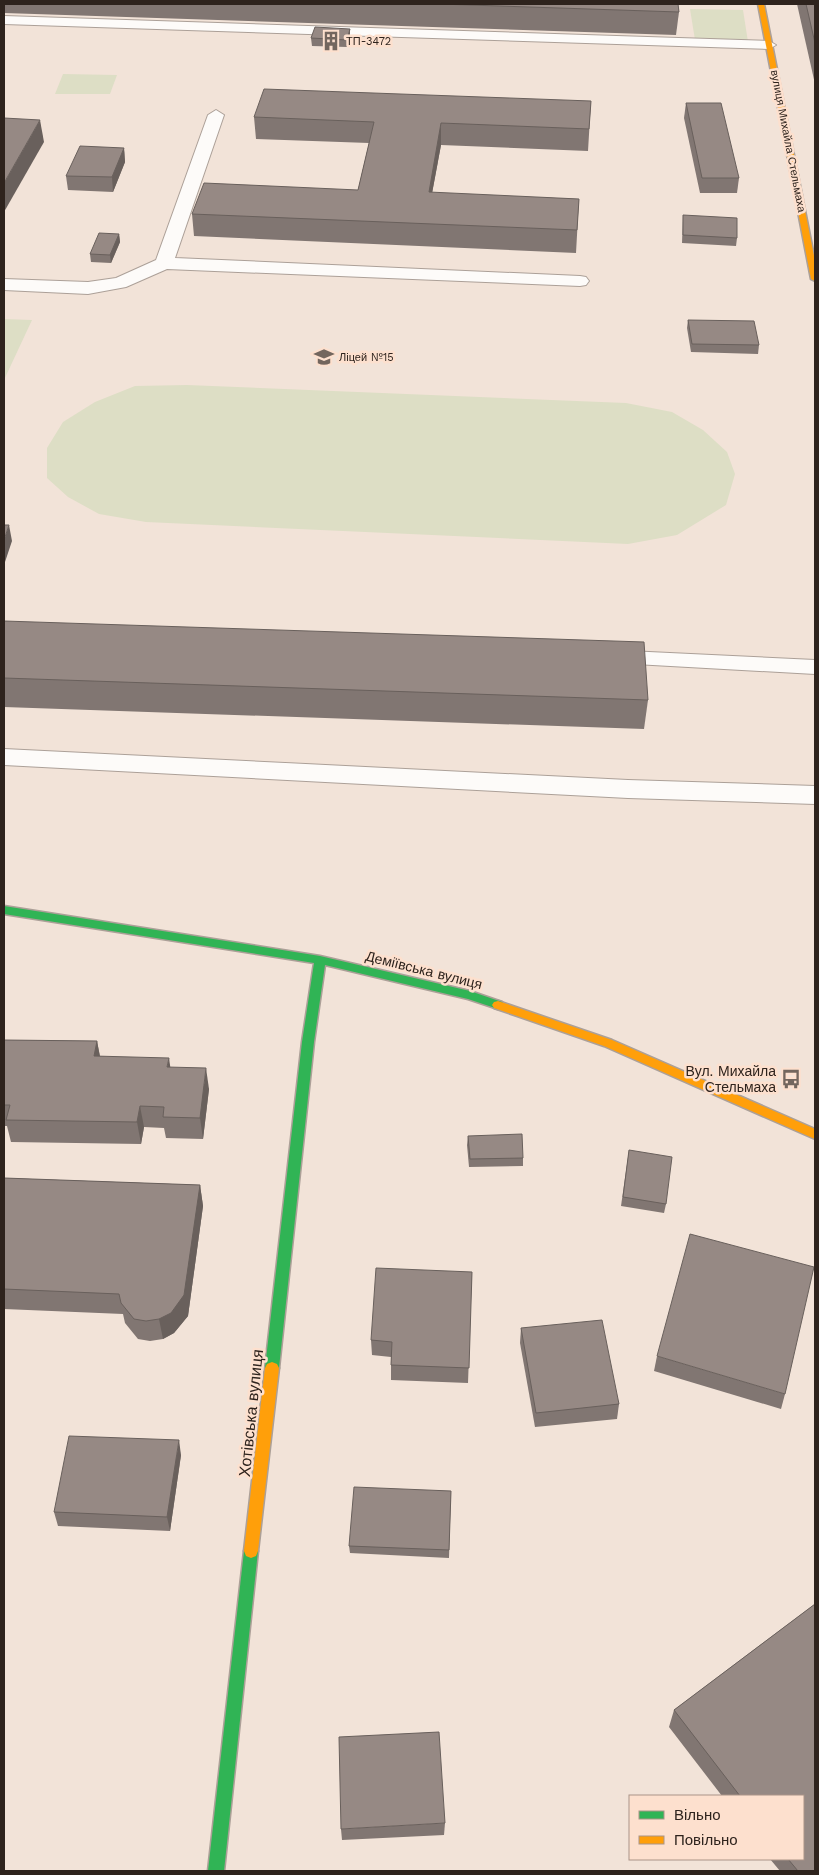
<svg xmlns="http://www.w3.org/2000/svg" width="819" height="1875" viewBox="0 0 819 1875" font-family="'Work Sans',sans-serif">
<rect width="100%" height="100%" fill="#f2e3d8"/>
<g fill="#dddec5">
<polygon points="690,9 743,10 748,42 695,40"/>
<polygon points="63,74 117,75 110,94 55,94"/>
<polygon points="4,319 32,320 4,380"/>
<polygon points="187,385 626,403 672,412 703,430 727,452 735,474 726,505 677,535 628,544 146,522 99,514 68,497 47,478 47,448 63,422 95,402 135,386"/>
</g>
<g fill="none" stroke-linecap="round" stroke-linejoin="round">
<defs>
<g id="lane">
<polygon points="4,16 769,41 776,45 769,49 4,24"/>
<polygon points="216,110 224,115 175,258 580,276 586,277 589,281 586,285 580,286 167,269 126,287 88,294 4,290 4,279 88,282 116,278 156,260 208,115"/>
<polygon points="607,650 815,660 815,674 599,662 595,657 599,652"/>
<polygon points="4,749 628,780 815,786 815,804 628,798 4,765"/>
</g>
<g id="fast">
<polygon points="4,906 320,956 470,991 502,1002 504,1005 502,1008 498,1009 468,999 325,965 314,1042 279,1368 277,1372 272,1374 267,1372 265,1368 302,1042 314,963 4,914"/>
<polygon points="251,1544 256,1546 258,1551 224,1871 208,1871 244,1551 246,1546"/>
</g>
<g id="slow">
<polygon points="758,4 764,4 815,261 815,281 811,279"/>
<polygon points="498,1001 612,1040 815,1129 815,1139 604,1046 494,1008 492,1005 494,1002"/>
<polygon points="272,1362 277,1364 279,1368 258,1551 256,1556 251,1558 246,1556 244,1551 265,1368 267,1364"/>
</g>
</defs>
<use href="#lane" stroke="#aca098" stroke-width="2"/>
<use href="#fast" stroke="#aca098" stroke-width="3"/>
<use href="#slow" stroke="#aca098" stroke-width="3"/>
<use href="#lane" fill="#fdfbf9" fill-rule="evenodd"/>
<use href="#fast" fill="#30b455" fill-rule="evenodd"/>
<use href="#slow" fill="#ff9f0a" fill-rule="evenodd"/>
</g>
<g fill="#817672">
<polygon points="4,4 678,4 679,12 676,35 4,13"/>
<polygon points="797,4 815,4 815,84"/>
<polygon points="350,29 350,36 347,47 312,46 311,38"/>
<polygon points="591,101 588,151 441,145 432,193 579,199 576,253 194,236 192,214 358,190 369,143 256,139 254,117"/>
<polygon points="686,103 739,178 737,193 700,193 684,118"/>
<polygon points="124,148 125,162 113,192 68,190 66,176"/>
<polygon points="683,215 737,238 736,246 682,243"/>
<polygon points="119,234 120,242 111,263 91,262 90,254"/>
<polygon points="688,320 759,345 758,354 691,352 687,328"/>
<polygon points="4,621 648,700 644,729 4,707"/>
<polygon points="4,1040 97,1041 100,1056 170,1067 209,1089 203,1139 166,1138 164,1128 144,1127 141,1144 11,1142 7,1126 4,1126"/>
<polygon points="468,1136 523,1158 523,1166 469,1167 467,1145"/>
<polygon points="629,1150 666,1204 664,1213 621,1206"/>
<polygon points="4,1178 200,1185 203,1206 188,1316 174,1333 163,1339 150,1341 138,1339 125,1323 123,1314 4,1309"/>
<polygon points="472,1272 468,1383 391,1380 391,1357 372,1355 371,1340"/>
<polygon points="521,1328 619,1404 617,1419 535,1427 520,1343"/>
<polygon points="657,1356 785,1394 781,1409 654,1371"/>
<polygon points="181,1455 170,1531 58,1526 54,1512"/>
<polygon points="451,1491 449,1558 350,1553 349,1546"/>
<polygon points="815,1604 815,1871 780,1871 770,1859 803,1859 803,1796 722,1796 669,1727 674,1710"/>
<polygon points="445,1823 444,1835 342,1840 341,1829"/>
</g>
<g fill="#69605c">
<polygon points="350,29 350,36 347,47 347,40"/>
<polygon points="40,120 44,142 4,212 4,183"/>
<polygon points="441,123 441,145 428,215 429,192"/>
<polygon points="124,148 125,162 113,192 112,177"/>
<polygon points="119,234 120,242 111,263 110,255"/>
<polygon points="9,525 12,541 4,565 4,540"/>
<polygon points="97,1041 101,1063 94,1056"/>
<polygon points="169,1058 172,1079 167,1067"/>
<polygon points="206,1068 209,1089 203,1139 200,1118"/>
<polygon points="140,1106 144,1127 141,1144 137,1122"/>
<polygon points="200,1185 203,1206 188,1316 174,1333 163,1339 159,1319"/>
<polygon points="179,1440 181,1455 170,1531 167,1517"/>
</g>
<g fill="#968984" stroke="#69605c">
<polygon points="439,4 678,4 679,12"/>
<polygon points="806,4 815,4 815,43"/>
<polygon points="315,27 350,29 347,40 311,38"/>
<polygon points="264,89 591,101 589,129 441,123 429,192 579,199 577,230 192,214 204,183 358,190 374,122 254,117"/>
<polygon points="686,103 721,103 739,178 702,178"/>
<polygon points="4,118 40,120 4,183"/>
<polygon points="80,146 124,148 112,177 66,176"/>
<polygon points="683,215 737,218 737,238 683,235"/>
<polygon points="99,233 119,234 110,255 90,254"/>
<polygon points="688,320 754,321 759,345 692,344"/>
<polygon points="4,525 9,525 4,540"/>
<polygon points="4,621 644,642 648,700 4,678"/>
<polygon points="4,1040 97,1041 94,1056 169,1058 167,1067 206,1068 200,1118 163,1117 164,1107 140,1106 137,1122 6,1120 10,1105 4,1105"/>
<polygon points="522,1134 523,1158 470,1159 468,1136"/>
<polygon points="629,1150 672,1157 666,1204 623,1197"/>
<polygon points="4,1178 200,1185 184,1295 171,1313 159,1319 146,1321 134,1319 121,1303 119,1294 4,1289"/>
<polygon points="690,1234 814,1267 785,1394 657,1356"/>
<polygon points="376,1268 472,1272 469,1368 391,1365 392,1342 371,1340"/>
<polygon points="602,1320 619,1404 536,1413 521,1328"/>
<polygon points="69,1436 179,1440 167,1517 54,1512"/>
<polygon points="354,1487 451,1491 449,1550 349,1546"/>
<polygon points="815,1604 815,1871 798,1871 788,1859 803,1859 803,1796 740,1796 674,1710"/>
<polygon points="439,1732 445,1823 341,1829 339,1737"/>
</g>
<defs>
<symbol id="building-bare" viewBox="-9 -9 18 18"><path d="M-4-6H4V6H1V3H-1V6H-4ZM-2.5-4.3h1.7v1.8h-1.7ZM.8-4.3h1.7v1.8H.8ZM-2.5-1h1.7V.8h-1.7ZM.8-1h1.7V.8H.8Z" fill="#73665e" stroke="#fde0ce" stroke-width="2.5" paint-order="stroke"/></symbol>
<symbol id="school-bare" viewBox="-9 -9 18 18"><path d="M0-5L7-2L0 1L-7-2ZM-4 1L0 2.5L4 1V4Q0 6-4 4Z" fill="#73665e" stroke="#fde0ce" stroke-width="2.5" paint-order="stroke"/></symbol>
<symbol id="bus-bare" viewBox="-9 -9 18 18"><path d="M-5-6H5V4H4V6H2V4H-2V6H-4V4H-5ZM-3.5-4V0h7V-4ZM-3.5 1.2v1.5H-2V1.2ZM2 1.2v1.5H3.5V1.2Z" fill="#73665e" stroke="#fde0ce" stroke-width="2.5" paint-order="stroke"/></symbol>
</defs>
<g fill-rule="evenodd">
<use href="#building-bare" x="317" y="27" width="28" height="28"/>
<use href="#school-bare" x="310" y="343" width="28" height="28"/>
<use href="#bus-bare" x="777" y="1065" width="28" height="28"/>
</g>
<g text-anchor="middle" dominant-baseline="central" stroke-width="5" stroke-linejoin="round" paint-order="stroke">
<g font-size="11" fill="#2e231d" stroke="#fde0ce" text-anchor="start">
<text x="346" y="41">ТП-3472</text>
<text x="339" y="357">Ліцей №15</text>
</g>
<g font-size="11" fill="#2e231d" stroke="#fde0ce">
<text transform="translate(788 141) rotate(79)">вулиця Михайла Стельмаха</text>
</g>
<g font-size="14" fill="#2e231d" stroke="#fde0ce">
<text transform="translate(424 970) rotate(14)">Деміївська вулиця</text>
</g>
<g font-size="14" fill="#2e231d" stroke="#fde0ce" text-anchor="end">
<text x="776" y="1071">Вул. Михайла<tspan x="776" dy="16">Стельмаха</tspan></text>
</g>
<g font-size="16" fill="#2e231d" stroke="#fde0ce">
<text transform="translate(251 1413) rotate(-84)">Хотівська вулиця</text>
</g>
</g>
<rect width="819" height="1875" fill="none" stroke="#2e231d" stroke-width="10"/>
<rect x="629" y="1795" width="175" height="65" fill="#fde0ce" stroke="#aa9487"/>
<rect x="639" y="1811" width="25" height="8" fill="#30b455" stroke="#aa9487"/>
<text x="674" y="1820" font-size="15" fill="#2e231d">Вільно</text>
<rect x="639" y="1836" width="25" height="8" fill="#ff9f0a" stroke="#aa9487"/>
<text x="674" y="1845" font-size="15" fill="#2e231d">Повільно</text>
</svg>
